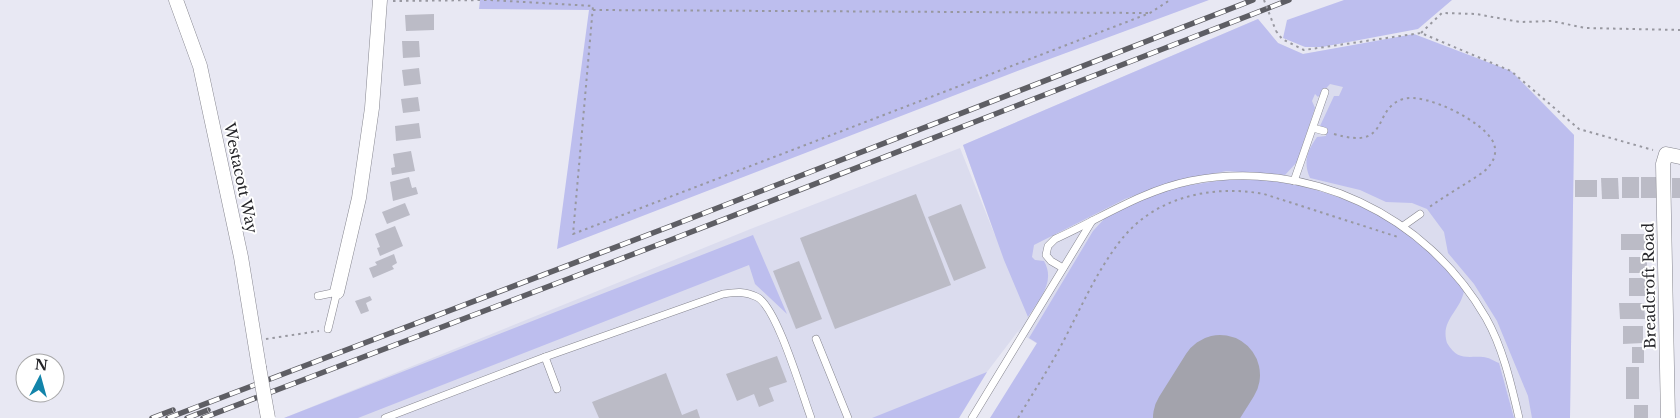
<svg xmlns="http://www.w3.org/2000/svg" width="1680" height="418" viewBox="0 0 1680 418" font-family="'Libre Baskerville',serif">
<rect width="100%" height="100%" fill="#e8e8f3"/>
<polygon fill="#dbdcee" points="1258,19 1278,43 1303,54 1413,36 1514,73 1574,135 1570,418 1015,418 1054,354 1018,332 1022,326 987,372 959,418 284,418 753,228 960,148 996,238 963,145"/>
<g fill="#bdbeee">
<polygon points="480,0 1209,0 1020,70 557,249 589,10 479,9"/>
<polygon points="1344,0 1452,0 1418,29 1322,47 1305,47 1283,38 1287,20"/>
<path d="M1258,19L1278,43L1303,54L1414,34L1511,71L1574,135L1570,418H1532L1528,396L1497,321L1474,284L1448,253L1444,232L1427,209L1412,203L1386,202L1360,190L1310,178C1303,162 1307,151 1317,137L1326,136L1327,129L1320,126L1334,96H1339L1343,87L1330,84L1318,97L1315,94L1312,101L1315,108L1297,162L1285,175L1226,171L1163,185L1125,199L1034,245L1032,257L1035,260L1044,261C1056,282 1039,299 1028,317L1004,260L963,145Z"/>
<path d="M1230,179C1244,180 1259,179 1273,181C1346,191 1422,228 1464,291C1460,312 1440,320 1447,343C1458,361 1466,356 1483,357C1488,357 1494,361 1499,363L1514,418H990L1037,343L1029,338L1093,231L1105,218L1138,201L1178,187Z"/>
<polygon points="753,235 787,314 755,284 749,265 358,418 284,418"/>
<polygon points="987,372 959,418 872,418"/>
</g>
<g fill="none" stroke-linecap="round" stroke-linejoin="round">
<polyline stroke="#a3a3ac" stroke-width="80" points="1193,418 1220,375"/>
</g>
<g fill="#bbbbc6">
<polygon points="434,14 434,30 406,31 405,15"/>
<polygon points="402,41 419,41 420,57 403,58"/>
<polygon points="419,68 421,84 404,86 402,70"/>
<polygon points="418,97 420,111 403,113 401,99"/>
<polygon points="419,123 421,138 396,141 395,126"/>
<polygon points="411,151 415,171 392,175 391,168 395,167 393,154"/>
<polygon points="409,177 412,188 416,187 418,194 393,201 390,182"/>
<rect x="1622" y="177" width="17" height="21"/>
<rect x="1641" y="177" width="16" height="21"/>
<polygon points="1601,178 1618,178 1619,199 1602,199"/>
<rect x="1672" y="178" width="8" height="20"/>
<rect x="1575" y="180" width="22" height="17"/>
<polygon points="916,194 951,285 835,329 800,238"/>
<polygon points="405,203 410,215 387,224 382,212"/>
<polygon points="961,204 986,268 954,281 928,217"/>
<polygon points="395,226 403,246 380,256 377,248 380,247 375,234"/>
<polygon points="1621,234 1646,234 1647,250 1621,250"/>
<polygon points="394,254 397,263 392,266 394,269 373,278 369,268 377,265 375,262"/>
<rect x="1629" y="257" width="18" height="16"/>
<polygon points="799,261 822,319 796,329 773,271"/>
<rect x="1629" y="278" width="19" height="18"/>
<polygon points="370,296 372,300 366,303 369,311 361,314 355,301"/>
<polygon points="1619,303 1644,303 1645,319 1620,319"/>
<polygon points="1623,326 1643,326 1643,343 1623,344"/>
<rect x="1632" y="347" width="12" height="16"/>
<polygon points="777,356 787,382 769,388 774,401 759,407 754,394 737,401 726,374"/>
<rect x="1626" y="367" width="13" height="32"/>
<polygon points="666,373 682,415 697,409 700,418 599,418 592,402"/>
<rect x="1634" y="405" width="14" height="13"/>
</g>
<g fill="none" stroke-linecap="round" stroke-linejoin="round">
<defs>
<g id="service">
<polyline points="1313,128 1324,131"/>
<polyline points="1294,181 1325,92"/>
<polyline points="1403,226 1420,214"/>
<path d="M1063,268L1051,261L1046,255L1048,246L1055,239C1100,219 1141,191 1190,181C1308,158 1426,214 1486,318C1503,348 1511,384 1519,418"/>
<polyline points="318,296 337,292 328,329"/>
<polyline points="816,339 848,418"/>
<polyline points="545,357 557,389"/>
<path d="M385,418L545,357L723,294C736,292 745,291 757,297C777,307 802,394 811,418"/>
<polyline points="972,418 1092,221"/>
</g>
<g id="minor">
<polyline points="176,0 200,66 241,257 259,367"/>
<polyline points="337,292 359,198 372,108 380,0"/>
<polyline points="1668,418 1663,164 1666,154 1680,157"/>
</g>
</defs>
<use href="#service" stroke="#86868f" stroke-width="8"/>
<use href="#minor" stroke="#86868f" stroke-width="15"/>
<g stroke="#9898a0" stroke-width="2" stroke-dasharray="2.5 4" stroke-linecap="butt">
<polyline points="393,1 489,0 593,6 573,234 1150,13 1170,0"/>
<polyline points="593,10 1148,13"/>
<polyline points="1276,31 1282,39 1304,50 1421,33 1511,71 1579,129 1653,150"/>
<polyline points="1421,33 1442,13 1476,14 1520,22 1552,21 1585,28 1680,30"/>
<path d="M1334,134C1392,151 1371,109 1403,99C1425,92 1486,122 1494,144C1498,156 1491,166 1482,173C1464,185 1445,196 1428,208"/>
<polyline points="266,339 319,331"/>
<path d="M1018,418C1031,396 1045,375 1057,353C1077,317 1093,277 1118,244C1151,198 1210,184 1264,194L1398,237"/>
</g>
<use href="#service" stroke="#fff" stroke-width="7"/>
<use href="#minor" stroke="#fff" stroke-width="14"/>
<defs>
<g id="rail">
<polyline points="152,418 173,410"/>
<polyline points="168,418 671,226 1253,0"/>
<polyline points="187,418 208,410"/>
<polyline points="203,418 673,239 1289,0"/>
</g>
</defs>
<use href="#rail" stroke="#5e5e64" stroke-width="5.5"/>
<use href="#rail" stroke="#fff" stroke-width="4" stroke-dasharray="11" stroke-linecap="butt"/>
<defs>
<polyline id="minor-bridge" points="259,367 268,418"/>
</defs>
<use href="#minor-bridge" stroke="#86868f" stroke-width="15" stroke-linecap="butt"/>
<polyline stroke="#9898a0" stroke-width="2" stroke-dasharray="2.5 4" stroke-linecap="butt" points="1264,0 1276,31"/>
<use href="#minor-bridge" stroke="#fff" stroke-width="14"/>
</g>
<g text-anchor="middle" dominant-baseline="central" stroke-width="4" stroke-linejoin="round" paint-order="stroke">
<g font-size="15" fill="#252529" stroke="#fff">
<text transform="translate(241 178) rotate(78)">Westacott Way</text>
<text transform="translate(1649 286) rotate(-91)">Breadcroft Road</text>
</g>
</g>
<g transform="translate(40 378) rotate(6)"><circle r="24" fill="#ffffff" stroke="#a8a8a9"/>
<path d="M0-4L9 19L0 12L-9 19Z" fill="#1284aa"/>
<text y="-8" font-size="14" font-weight="bold" text-anchor="middle" fill="#252529">N</text>
</g>
</svg>
